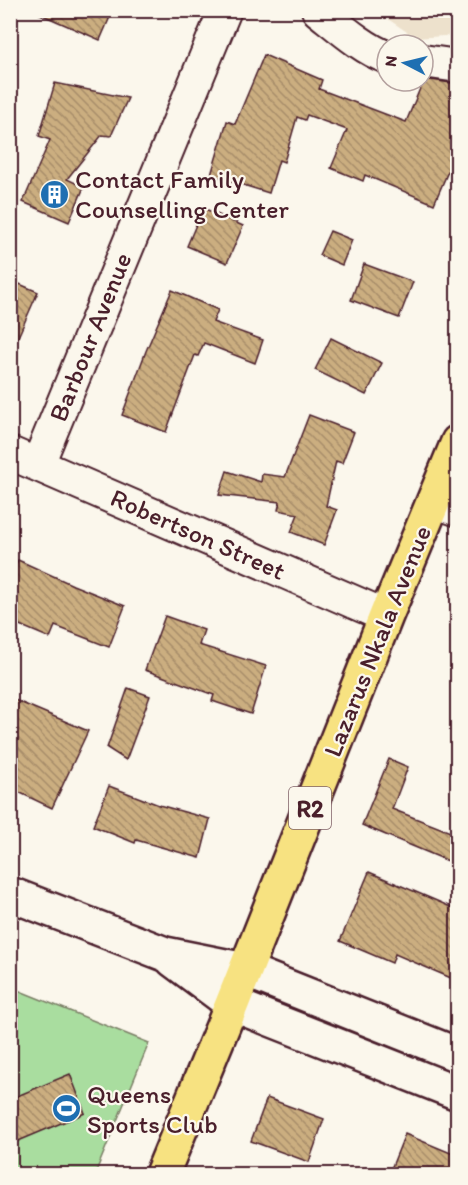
<svg xmlns="http://www.w3.org/2000/svg" width="468" height="1185" viewBox="0 0 468 1185" font-family="Itim,sans-serif">
<defs>
<pattern id="building-back-hatch" width="6" height="6" patternUnits="userSpaceOnUse" patternTransform="scale(1.5)"><rect width="6" height="6" fill="#cbae80"/><path d="M-1 5l2 2M0 0l6 6M5-1l2 2" fill="none" stroke="#a78d69"/></pattern>
</defs>
<rect width="100%" height="100%" fill="#fbf7ec"/>
<filter id="ink" filterUnits="userSpaceOnUse"><feTurbulence type="fractalNoise" baseFrequency=".0167" numOctaves="2"/><feDisplacementMap in="SourceGraphic" scale="12" xChannelSelector="R" yChannelSelector="G"/><feConvolveMatrix kernelMatrix="1 2 1 2 8 2 1 2 1" color-interpolation-filters="sRGB"/></filter>
<g filter="url(#ink)">
<polygon fill="#ede1cc" points="376,11 457,11 457,35 416,38"/>
<polygon fill="#a9dd9f" stroke="#7a7e65" stroke-width="1.5" points="10,987 149,1043 95,1174 11,1174"/>
<g fill="url(#building-back-hatch)" stroke="#4a1f2b" stroke-width="1.5">
<polygon points="31,10 113,10 100,40"/>
<polygon points="264,55 322,80 319,89 406,122 424,79 458,84 458,148 434,204 365,175 363,181 331,168 347,130 307,115 305,120 297,117 284,162 279,160 269,193 211,175 227,121 235,124"/>
<polygon points="55,83 128,98 111,136 102,135 67,179 84,187 69,222 23,202 50,140 39,136"/>
<polygon points="203,208 243,226 227,263 187,246"/>
<polygon points="330,231 352,240 342,265 319,255"/>
<polygon points="364,264 413,282 399,318 351,300"/>
<polygon points="10,280 38,292 10,355"/>
<polygon points="172,290 218,310 213,322 263,340 255,363 204,343 198,356 195,355 166,432 122,415 146,351"/>
<polygon points="331,338 382,363 366,395 315,370"/>
<polygon points="309,415 354,432 342,463 336,461 326,506 337,510 324,545 291,532 298,514 278,510 280,502 219,495 227,471 261,482 262,474 285,477"/>
<polygon points="18,560 73,585 125,606 109,647 55,626 50,638 10,621 10,578"/>
<polygon points="165,616 204,630 199,645 266,666 251,714 212,701 214,695 145,670"/>
<polygon points="128,688 150,696 126,760 107,748"/>
<polygon points="10,698 88,731 52,808 10,788"/>
<polygon points="389,759 408,767 392,809 458,835 458,865 362,825"/>
<polygon points="109,786 159,805 210,819 200,858 136,840 135,843 93,826"/>
<polygon points="369,872 458,910 458,981 395,954 392,963 340,941"/>
<polygon points="70,1074 85,1113 16,1142 10,1128 10,1099"/>
<polygon points="267,1098 324,1119 309,1162 251,1141"/>
<polygon points="405,1134 458,1156 458,1174 389,1174"/>
</g>
<g fill="none" stroke-linecap="round" stroke-linejoin="round">
<defs>
<g id="street">
<path d="M318,10C337,25 365,50 387,57"/>
<polyline points="423,61 458,66"/>
<polyline points="10,453 386,616"/>
<polyline points="38,464 225,10"/>
<polyline points="434,501 458,510"/>
</g>
<g id="secondary">
<polyline points="10,894 165,954 245,970 458,1055"/>
<polyline points="173,960 232,1004 458,1093"/>
</g>
<polyline id="highway" points="162,1174 232,1004 386,616 458,442"/>
</defs>
<use href="#street" stroke="#4a1f2b" stroke-width="36"/>
<use href="#secondary" stroke="#4a1f2b" stroke-width="38"/>
<use href="#highway" stroke="#4a1f2b" stroke-width="38"/>
<use href="#street" stroke="#fbf7ec" stroke-width="32"/>
<use href="#secondary" stroke="#fbf7ec" stroke-width="33"/>
<use href="#highway" stroke="#f7e281" stroke-width="33"/>
</g>
</g>
<defs>
<symbol id="building-disc" viewBox="-11 -11 22 22"><circle r="9.5" fill="#1f6fb2" stroke="#fbf7ec"/><path d="M-4-6H4V6H1V3H-1V6H-4ZM-2.5-4.3h1.7v1.8h-1.7ZM.8-4.3h1.7v1.8H.8ZM-2.5-1h1.7V.8h-1.7ZM.8-1h1.7V.8H.8Z" fill="#fff"/></symbol>
<symbol id="stadium-disc" viewBox="-11 -11 22 22"><circle r="9.5" fill="#1f6fb2" stroke="#fbf7ec"/><path d="M0-5a6.5 5 0 1 0 0 10a6.5 5 0 1 0 0-10ZM-3.5-1.8h7v3.6h-7Z" fill="#fff"/></symbol>
</defs>
<g fill-rule="evenodd">
<use href="#building-disc" x="38" y="178" width="33" height="33"/>
<use href="#stadium-disc" x="50" y="1092" width="33" height="33"/>
</g>
<g text-anchor="middle" dominant-baseline="central" stroke-width="4.5" stroke-linejoin="round" paint-order="stroke">
<rect fill="#fbf7ec" stroke="#7f6065" stroke-width="1.5" x="289" y="787" width="42" height="42" rx="4.5"/>
<g font-size="24" font-weight="bold" fill="#4a1f2b">
<text x="310" y="808">R2</text>
</g>
<g font-size="26" fill="#4a1f2b" stroke="#fbf7ec" text-anchor="start">
<text x="75" y="179">Contact Family<tspan x="75" dy="30">Counselling Center</tspan></text>
<text x="87" y="1094">Queens<tspan x="87" dy="30">Sports Club</tspan></text>
</g>
<g font-size="26" fill="#4a1f2b" stroke="#fbf7ec">
<text transform="translate(90 337) rotate(-68)">Barbour Avenue</text>
<text transform="translate(198 534) rotate(24)">Robertson Street</text>
<text transform="translate(377 641) rotate(-68)">Lazarus Nkala Avenue</text>
</g>
</g>
<rect width="468" height="1185" fill="none" stroke="#fbf7ec" stroke-width="36"/>
<rect x="18" y="18" width="432" height="1149" fill="none" stroke="#4a1f2b" stroke-width="2" filter="url(#ink)"/>
<g transform="translate(405 63) rotate(277)"><circle r="28" fill="#fbf7ec" stroke="#b4a19f" stroke-width="1.5"/>
<path d="M0-4.5L10 22L0 15L-10 22Z" fill="#1f6fb2"/>
<text y="-9" font-size="16" font-weight="bold" text-anchor="middle" fill="#4a1f2b">N</text>
</g>
</svg>
